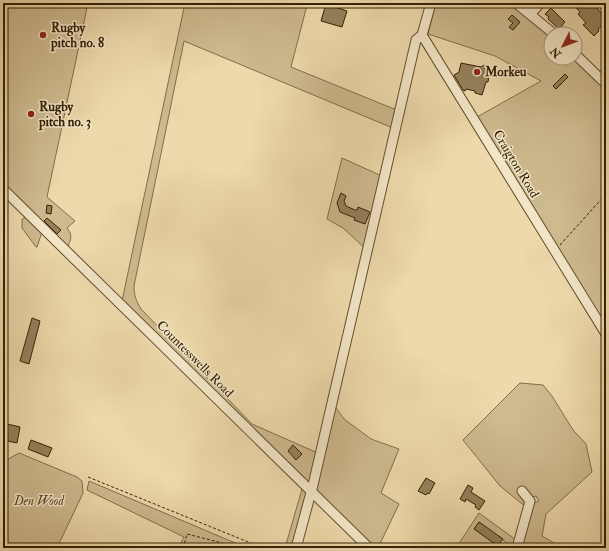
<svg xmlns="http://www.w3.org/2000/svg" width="609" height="551" viewBox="0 0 609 551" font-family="'IM FELL Double Pica',serif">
<rect width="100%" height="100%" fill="#edd9ab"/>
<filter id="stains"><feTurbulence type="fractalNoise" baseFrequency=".005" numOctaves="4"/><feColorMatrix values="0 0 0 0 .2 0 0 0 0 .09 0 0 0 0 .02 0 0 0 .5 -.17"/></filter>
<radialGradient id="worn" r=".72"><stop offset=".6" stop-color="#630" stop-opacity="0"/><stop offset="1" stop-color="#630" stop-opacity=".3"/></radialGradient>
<g fill="#ceba8f" stroke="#816e4a">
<path d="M3,3H88L47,197L75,221L67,228C73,235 71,240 67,248L3,185Z"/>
<path d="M185,3H299L307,5L291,67L399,111L395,129L184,41L134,286C134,295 136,301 141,309L252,424L320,454L334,405L344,419L371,439L399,449L381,493L399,504L378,548H368L122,301Z"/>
<polygon points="436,3 510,3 551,37 551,58 574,58 606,85 606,326 477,117 541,81 495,56 428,34"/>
<polygon points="342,158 384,177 367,250 343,228 327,219"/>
<polygon points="27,217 42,232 37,247 36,247 22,228 22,219"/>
<polygon points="520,383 543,385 552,396 573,430 586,444 592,472 546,514 542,536 561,547 560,548 519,548 531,504 539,501 536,496 526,499 526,507 500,486 463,440"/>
<polygon points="19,453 77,477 82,481 83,493 57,548 3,548 3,462"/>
<polygon points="89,481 247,548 178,548 184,537 87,490"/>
<polygon points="302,489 308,494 295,548 285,548"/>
<polygon points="479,513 516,540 513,545 511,546 479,522 474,529 498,546 498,548 488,548 483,544 479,548 456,548"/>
</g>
<g fill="#94815b" stroke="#342105">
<polygon points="577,3 593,3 606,19 606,23 598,29 599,31 594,36 583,25 586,23 578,14 580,12 576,8 579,5"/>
<polygon points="326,4 347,11 342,27 321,21"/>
<polygon points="551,8 565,22 559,29 548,19 549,17 545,14"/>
<polygon points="512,15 520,22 513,30 509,27 513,23 508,19"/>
<polygon points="461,63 481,67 484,65 490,69 488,82 486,82 482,95 475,93 475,91 466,89 465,91 463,90 454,75 459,72"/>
<polygon points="565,74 568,77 556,89 553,86"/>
<polygon points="341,193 346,196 344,201 346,206 355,210 357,210 358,207 370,212 365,224 354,220 355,218 340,212 337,203"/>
<polygon points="47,205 52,206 51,214 46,213"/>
<polygon points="47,218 61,230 57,234 44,221"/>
<polygon points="32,318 40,321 29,364 20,361"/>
<polygon points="3,423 20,427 17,443 3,440"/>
<polygon points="31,440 52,448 48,457 28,449"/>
<polygon points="293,445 302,454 296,460 288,451"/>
<polygon points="426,478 435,483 429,494 428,493 426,495 418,491"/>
<polygon points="468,485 473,488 471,492 485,501 479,510 475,507 476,505 466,499 465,502 460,499"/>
<polygon points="479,522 503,539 498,546 474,529"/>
</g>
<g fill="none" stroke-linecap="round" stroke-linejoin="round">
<defs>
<g id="minor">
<polyline points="431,3 422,35 606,334"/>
<polyline points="516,3 554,34"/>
<polyline points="531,14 540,3"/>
<polyline points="575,54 606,84"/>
<polyline points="3,189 369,548"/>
<polyline points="296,548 313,485 416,40 422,35"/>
<polyline points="517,548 530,501 522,491"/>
</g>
</defs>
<use href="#minor" stroke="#624f2e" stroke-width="11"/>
<g stroke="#342105" stroke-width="1" stroke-dasharray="3 2" stroke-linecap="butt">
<polyline points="560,245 606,194"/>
<polyline points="88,477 263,548"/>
<polyline points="183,548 187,534 226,544 231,548"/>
</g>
<use href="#minor" stroke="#f3e6c8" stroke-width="9"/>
</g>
<g fill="#8f2418" stroke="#f3e6c8" stroke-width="1.5">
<circle cx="43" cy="35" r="4"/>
<circle cx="477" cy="72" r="4"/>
<circle cx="31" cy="114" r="4"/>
</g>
<g text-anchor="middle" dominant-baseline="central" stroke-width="3" stroke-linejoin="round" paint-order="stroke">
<g font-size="13" font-weight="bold" fill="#342105" stroke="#f3e6c8" text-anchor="start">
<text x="51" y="28">Rugby<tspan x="51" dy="15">pitch no. 8</tspan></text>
<text x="485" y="72">Morkeu</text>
<text x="39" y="107">Rugby<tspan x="39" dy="15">pitch no. 3</tspan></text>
</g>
<g font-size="13" fill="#342105" stroke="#f3e6c8">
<text transform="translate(516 164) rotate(59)">Craigton Road</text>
<text transform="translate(195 359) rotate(45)">Countesswells Road</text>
</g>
<g font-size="13" font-style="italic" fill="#5a4728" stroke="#f3e6c8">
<text x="39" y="501">Den Wood</text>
</g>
</g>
<rect width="609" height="551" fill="none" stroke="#edd9ab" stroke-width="16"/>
<rect x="4" y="4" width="601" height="543" fill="none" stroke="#342105" stroke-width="2"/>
<rect x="8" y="8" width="593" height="535" fill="none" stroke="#342105"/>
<g transform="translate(563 46) rotate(228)"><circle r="19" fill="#f3e6c8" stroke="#a7977a"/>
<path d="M0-3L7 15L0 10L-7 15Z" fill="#8f2418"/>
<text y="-6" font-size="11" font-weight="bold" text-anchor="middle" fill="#342105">N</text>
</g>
<rect width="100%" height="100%" filter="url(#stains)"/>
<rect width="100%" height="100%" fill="url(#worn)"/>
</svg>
